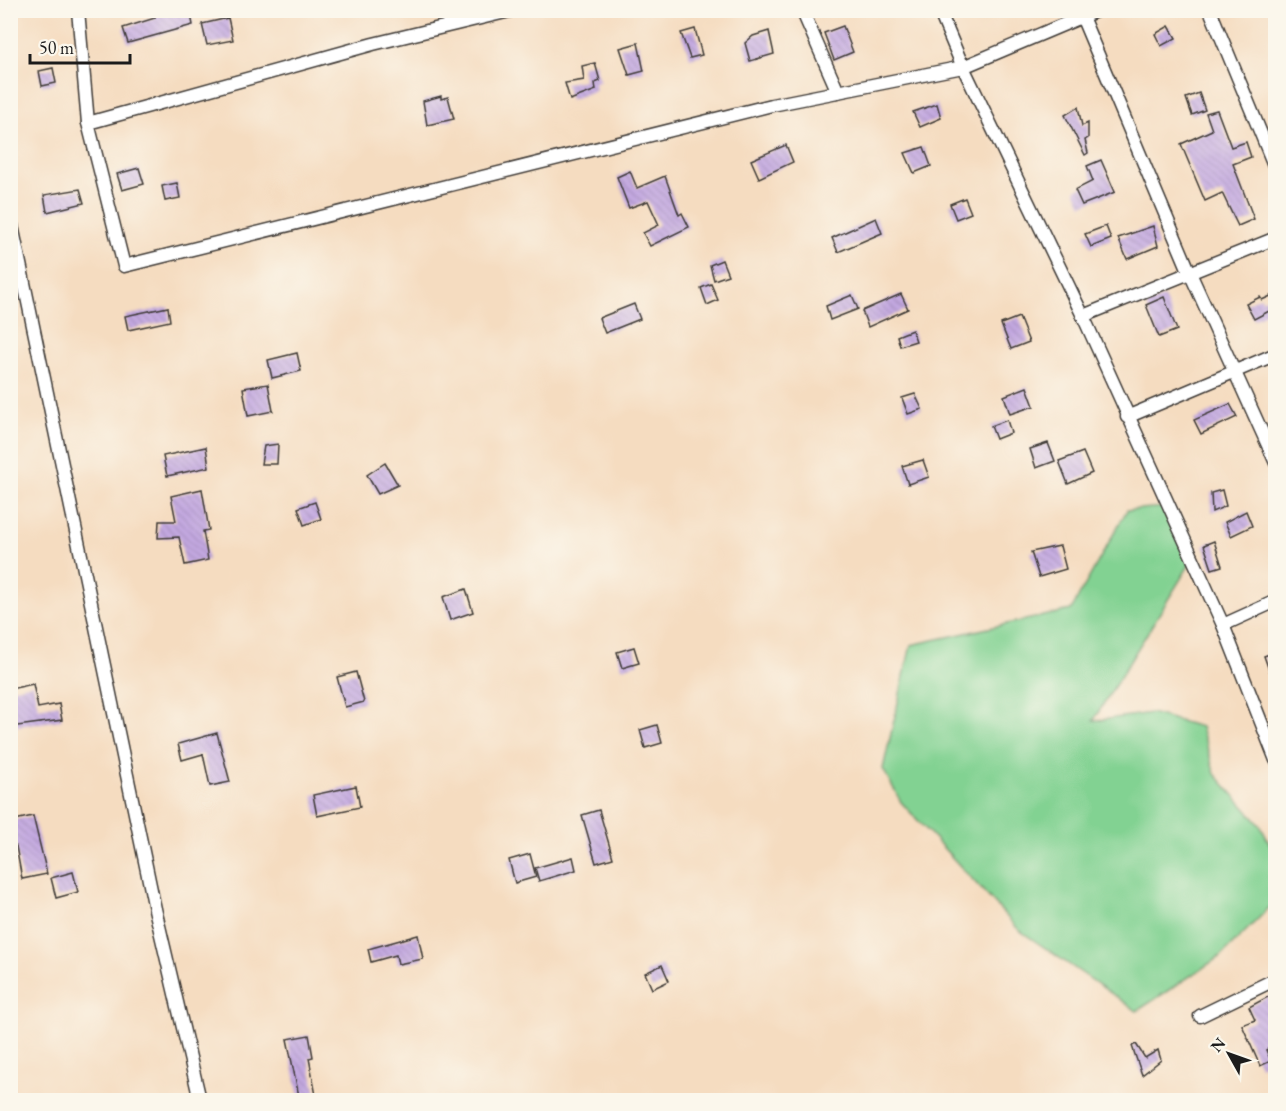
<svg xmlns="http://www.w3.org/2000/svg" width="1286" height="1111" viewBox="0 0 1286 1111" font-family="'EB Garamond',serif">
<defs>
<pattern id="building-back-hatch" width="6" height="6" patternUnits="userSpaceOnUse" patternTransform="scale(1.5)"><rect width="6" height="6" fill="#c3a8e0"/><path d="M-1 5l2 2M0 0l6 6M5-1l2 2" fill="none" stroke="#a790c0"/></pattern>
</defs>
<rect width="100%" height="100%" fill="#fbf7ec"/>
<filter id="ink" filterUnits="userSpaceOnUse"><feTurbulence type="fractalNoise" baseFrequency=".0167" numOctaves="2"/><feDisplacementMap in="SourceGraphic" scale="12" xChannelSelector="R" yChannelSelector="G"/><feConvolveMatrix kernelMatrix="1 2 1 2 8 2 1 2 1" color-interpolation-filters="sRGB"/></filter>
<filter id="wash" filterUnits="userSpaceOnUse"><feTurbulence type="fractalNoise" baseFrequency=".008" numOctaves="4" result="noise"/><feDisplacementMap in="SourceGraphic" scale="24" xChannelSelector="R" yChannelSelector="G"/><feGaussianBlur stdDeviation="1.35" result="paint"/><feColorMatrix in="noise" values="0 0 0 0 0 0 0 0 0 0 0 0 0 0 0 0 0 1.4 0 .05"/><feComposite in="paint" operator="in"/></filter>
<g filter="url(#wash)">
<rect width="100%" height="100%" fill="#f5dcc0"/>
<polygon fill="#82d292" stroke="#4f7757" stroke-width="1.5" points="1165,507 1190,564 1093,721 1151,713 1201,727 1215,774 1260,825 1275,854 1275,902 1221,956 1137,1011 1019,930 901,802 883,769 911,645 1071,610 1127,510"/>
<g id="blocks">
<g fill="url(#building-back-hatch)">
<polygon points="155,10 190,10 193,25 128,43 123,28 155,18"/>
<polygon points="228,18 233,40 207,45 202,24"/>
<polygon points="843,26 853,52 834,60 824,33"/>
<polygon points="1169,26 1176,38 1161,46 1155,34"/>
<polygon points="695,29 702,55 690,58 681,33"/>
<polygon points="769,31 774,54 750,61 745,43 753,36"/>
<polygon points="638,43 644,71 629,75 620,48"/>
<polygon points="595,63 600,81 595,83 596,90 570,100 565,83 584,80 582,66"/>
<polygon points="53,68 56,83 42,86 39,71"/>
<polygon points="1199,93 1205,110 1192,115 1186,98"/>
<polygon points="441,96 441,99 448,97 454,119 427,125 423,101"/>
<polygon points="937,104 941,118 920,127 913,112"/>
<polygon points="1078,107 1082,126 1088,123 1088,138 1085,140 1088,153 1085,155 1065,115"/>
<polygon points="1217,110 1231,147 1246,142 1251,157 1233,164 1254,219 1238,226 1222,193 1205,201 1181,144 1212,130 1206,113"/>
<polygon points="786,145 793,162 759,178 751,160"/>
<polygon points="924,147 931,166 914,173 905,153"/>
<polygon points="1101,160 1115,192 1082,205 1075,190 1093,181 1087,166"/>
<polygon points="139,168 144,184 122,190 117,174"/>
<polygon points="630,171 637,188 665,176 679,215 682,213 689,227 650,246 643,233 659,225 648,201 629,208 617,177"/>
<polygon points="177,183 180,198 165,201 162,186"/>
<polygon points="80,189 84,203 47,212 44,195"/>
<polygon points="965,198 971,213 956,219 950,204"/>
<polygon points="876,218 882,233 838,252 832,238"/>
<polygon points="1106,226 1111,239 1091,247 1085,234"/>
<polygon points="1153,226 1158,246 1127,259 1118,238"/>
<polygon points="722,260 728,275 714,280 710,265"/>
<polygon points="711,284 718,300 707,305 701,288"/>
<polygon points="901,294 908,309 868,327 862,311"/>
<polygon points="1275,294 1275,308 1254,319 1246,304 1260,297 1262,300"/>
<polygon points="852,295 858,309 830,320 826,306"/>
<polygon points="1164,297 1177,330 1159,337 1146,305"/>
<polygon points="634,304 640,319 605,333 599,318"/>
<polygon points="168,307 170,321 128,330 125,316"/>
<polygon points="1019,317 1029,342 1011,349 1001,324"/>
<polygon points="912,330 916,341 900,346 897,336"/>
<polygon points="297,353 301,371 272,378 268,360"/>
<polygon points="268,384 273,411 248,416 243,388"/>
<polygon points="1027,387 1034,406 1010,414 1004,396"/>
<polygon points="915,394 922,409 908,414 902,398"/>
<polygon points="1230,404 1237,417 1201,434 1194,420"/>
<polygon points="1007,420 1011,433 996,439 991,426"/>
<polygon points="1048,443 1055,461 1036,468 1030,449"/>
<polygon points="278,444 277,464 261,464 264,446"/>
<polygon points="206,447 209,467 167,476 163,456"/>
<polygon points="1083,452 1092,473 1068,484 1059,461"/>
<polygon points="923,460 929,477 908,484 902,466"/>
<polygon points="385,463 398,485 378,494 367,475"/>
<polygon points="202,489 209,530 203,531 208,560 185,565 179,537 158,538 159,521 176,521 171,496"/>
<polygon points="1222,490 1226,506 1212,512 1211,493"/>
<polygon points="315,502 321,519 304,525 298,508"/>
<polygon points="1246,511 1252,526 1231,536 1225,522"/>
<polygon points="1214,541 1222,566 1212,569 1204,545"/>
<polygon points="1060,546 1066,569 1039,577 1031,552"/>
<polygon points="466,589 473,612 450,620 443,597"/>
<polygon points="634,647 639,663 622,668 617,652"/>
<polygon points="1275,652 1275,684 1274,684 1264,656"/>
<polygon points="356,672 364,702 345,707 337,677"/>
<polygon points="33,684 38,708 59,704 62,720 10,727 10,712 14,712 10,689"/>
<polygon points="657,725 662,743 645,748 640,730"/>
<polygon points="217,733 230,782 210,786 203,754 182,760 178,744"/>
<polygon points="356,786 360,807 317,816 313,795"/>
<polygon points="599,810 613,858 596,863 582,815"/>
<polygon points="33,816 47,874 22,879 16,846 10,847 10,821"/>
<polygon points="530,854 536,877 515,883 509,860"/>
<polygon points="573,857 576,870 539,881 535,868"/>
<polygon points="73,872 78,892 56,898 51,878"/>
<polygon points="418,935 423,959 398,964 396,955 371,962 368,949"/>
<polygon points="662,965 669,981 652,989 645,973"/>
<polygon points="1275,993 1275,1046 1266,1050 1271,1061 1260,1066 1242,1025 1255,1020 1249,1007"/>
<polygon points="309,1035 313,1057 309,1058 317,1101 300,1101 287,1039"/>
<polygon points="1136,1044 1145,1058 1158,1050 1161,1060 1142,1075 1132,1046"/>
</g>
</g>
</g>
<g filter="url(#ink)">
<use href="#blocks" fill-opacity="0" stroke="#3d3935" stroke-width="1.5"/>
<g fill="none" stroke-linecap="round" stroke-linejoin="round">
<defs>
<g id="street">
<polyline points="78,10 88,123 124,266 772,105 963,67 1098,10"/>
<polyline points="802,10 838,92"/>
<polyline points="939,10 963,67 1083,316 1223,625 1276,760"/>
<polyline points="1210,10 1276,170"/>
<polyline points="1080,12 1190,273 1276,463"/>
<polyline points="88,123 373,44 514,10"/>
<polyline points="10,216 155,909 200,1100"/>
<polyline points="1083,316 1276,238"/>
<polyline points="1127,417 1276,354"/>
<polyline points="1223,625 1276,601"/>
<polyline points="1200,1016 1276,979"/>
</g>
</defs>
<use href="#street" stroke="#3d3935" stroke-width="15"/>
<use href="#street" stroke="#fff" stroke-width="12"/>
</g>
</g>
<rect width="1286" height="1111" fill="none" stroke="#fbf7ec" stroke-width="36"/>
<g transform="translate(1229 1054) rotate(310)" stroke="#fbf7ec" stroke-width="4.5" paint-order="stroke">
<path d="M0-4.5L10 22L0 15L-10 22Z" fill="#1c1c1c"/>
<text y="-9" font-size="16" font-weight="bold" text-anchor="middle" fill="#1c1c1c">N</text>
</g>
<path d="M30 54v9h100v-9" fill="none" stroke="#1c1c1c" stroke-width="3"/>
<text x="39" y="54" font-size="18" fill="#1c1c1c" stroke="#fbf7ec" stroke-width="4.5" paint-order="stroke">50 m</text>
</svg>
